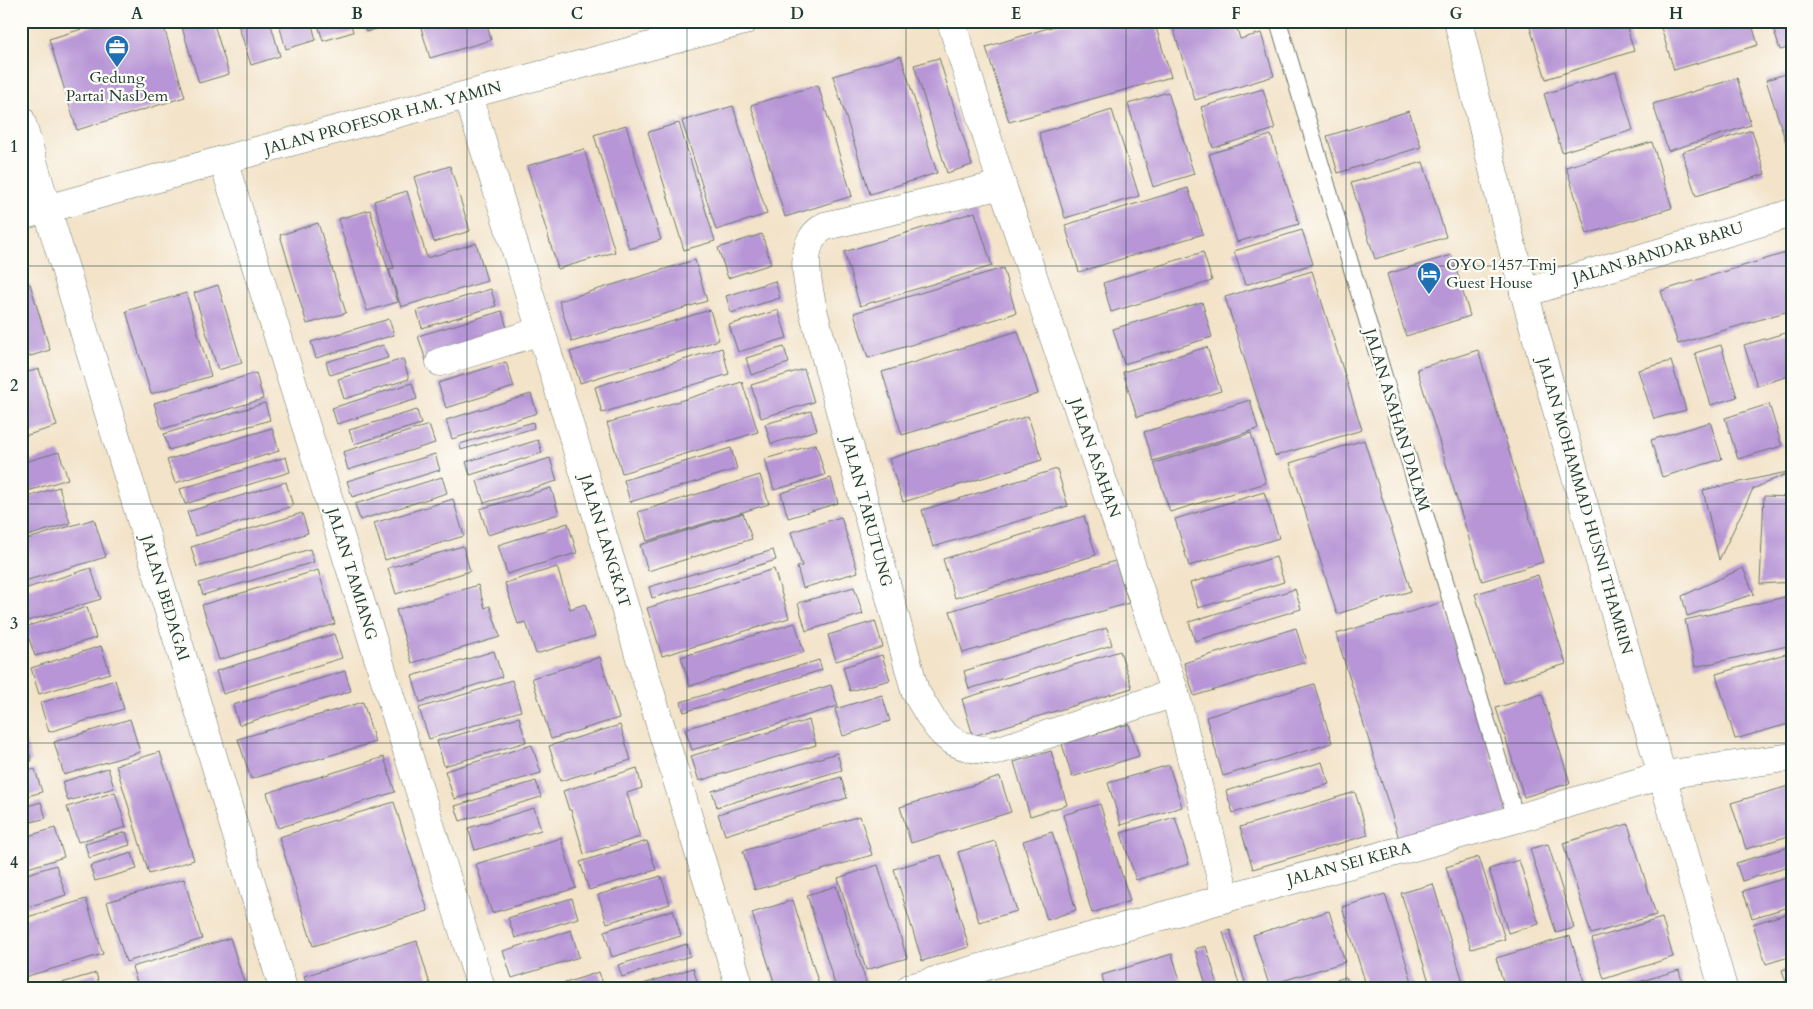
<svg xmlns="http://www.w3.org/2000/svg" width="1813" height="1009" viewBox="0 0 1813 1009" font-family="Cardo,serif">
<rect width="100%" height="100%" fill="#fdfcf7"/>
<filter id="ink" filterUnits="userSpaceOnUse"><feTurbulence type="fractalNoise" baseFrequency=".02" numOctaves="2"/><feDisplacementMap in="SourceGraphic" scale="10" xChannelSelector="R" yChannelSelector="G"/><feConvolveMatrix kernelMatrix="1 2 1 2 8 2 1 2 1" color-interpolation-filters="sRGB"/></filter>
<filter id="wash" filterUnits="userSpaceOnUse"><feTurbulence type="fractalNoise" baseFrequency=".0096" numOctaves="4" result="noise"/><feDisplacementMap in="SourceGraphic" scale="20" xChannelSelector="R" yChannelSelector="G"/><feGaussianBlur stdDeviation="1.12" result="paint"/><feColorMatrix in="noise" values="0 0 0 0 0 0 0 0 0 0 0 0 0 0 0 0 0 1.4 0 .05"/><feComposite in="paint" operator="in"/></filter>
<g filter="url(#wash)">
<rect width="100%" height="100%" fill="#f3e3c9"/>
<g id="blocks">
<g fill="#b795d6">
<polygon points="108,21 162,21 185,97 77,130 49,39"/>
<polygon points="180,21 213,21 229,74 199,83"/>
<polygon points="237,21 270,21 280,56 251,65"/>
<polygon points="278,21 311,21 316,40 286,49"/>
<polygon points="317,21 350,21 353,32 323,41"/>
<polygon points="363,21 396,21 396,23 366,32"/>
<polygon points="419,21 486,21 491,40 430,58"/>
<polygon points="1112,21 1154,21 1171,77 1009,122 986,47 1061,24"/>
<polygon points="1171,21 1235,21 1240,39 1261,33 1274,76 1195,100"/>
<polygon points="1528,21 1625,21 1634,51 1546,79"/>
<polygon points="1659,21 1751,21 1758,45 1674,70"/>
<polygon points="1771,21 1792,21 1792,47 1780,50"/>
<polygon points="901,56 937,173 870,194 833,76"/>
<polygon points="939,58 972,165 947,173 914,65"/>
<polygon points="1616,72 1633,130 1562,152 1544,94"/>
<polygon points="1792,72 1792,155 1790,155 1766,80"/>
<polygon points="1737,78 1751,125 1668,151 1653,104"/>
<polygon points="818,85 852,196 785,217 751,105"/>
<polygon points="1263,89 1275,129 1213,148 1201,107"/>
<polygon points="1168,92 1194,174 1153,187 1128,104"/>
<polygon points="733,106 767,214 716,230 682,121"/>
<polygon points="1112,110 1139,196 1065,218 1039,133"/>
<polygon points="1409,111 1421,147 1338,173 1327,136"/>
<polygon points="679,123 715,241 684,250 648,132"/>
<polygon points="626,125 661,240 629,249 594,135"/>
<polygon points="1752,130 1765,174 1696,196 1682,152"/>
<polygon points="1271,135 1299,224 1237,242 1209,154"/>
<polygon points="1652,142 1672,208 1587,234 1566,167"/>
<polygon points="584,149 615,252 558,269 527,166"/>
<polygon points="1423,162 1446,237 1375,259 1351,183"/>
<polygon points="450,166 470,231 434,242 414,177"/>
<polygon points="1188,188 1203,234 1079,272 1065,225"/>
<polygon points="407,191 427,258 476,243 487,281 401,307 389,269 394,268 374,201"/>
<polygon points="370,210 398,302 367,311 338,219"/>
<polygon points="975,212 992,266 860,306 844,252"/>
<polygon points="318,223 346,313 307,324 280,235"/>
<polygon points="1302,230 1313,264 1245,285 1234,251"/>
<polygon points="762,234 771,264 728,278 718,248"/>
<polygon points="1792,251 1792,310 1678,344 1661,291"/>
<polygon points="1203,252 1212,281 1111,312 1103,283"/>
<polygon points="1452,255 1470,316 1406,336 1387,274"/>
<polygon points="695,260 707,301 572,342 559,301"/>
<polygon points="1003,268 1016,313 868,358 854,313"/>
<polygon points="1312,271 1362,430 1275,456 1225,297"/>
<polygon points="775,281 780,298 731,313 726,296"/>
<polygon points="30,284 50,350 21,359 21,286"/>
<polygon points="218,285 242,363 218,370 194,293"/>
<polygon points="491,289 496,306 422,328 417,311"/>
<polygon points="186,293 211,376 151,394 126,311"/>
<polygon points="1202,302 1212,337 1124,364 1113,329"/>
<polygon points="710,310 719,340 580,383 570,352"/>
<polygon points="778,310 787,338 738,352 729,325"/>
<polygon points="502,311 509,335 426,361 418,336"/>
<polygon points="389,319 394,335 316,358 311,342"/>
<polygon points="1018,331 1038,394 902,435 882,372"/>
<polygon points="1792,331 1792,375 1757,386 1744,345"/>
<polygon points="383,345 388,358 330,375 326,362"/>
<polygon points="1721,345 1737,397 1711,405 1695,353"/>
<polygon points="784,347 789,363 751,375 746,358"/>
<polygon points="1207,347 1221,391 1137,417 1123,372"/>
<polygon points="722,348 729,374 602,413 595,387"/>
<polygon points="1478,350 1543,562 1482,581 1417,369"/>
<polygon points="403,359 409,379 344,399 338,379"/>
<polygon points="1671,361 1686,410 1654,419 1638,370"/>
<polygon points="506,362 514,387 446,408 438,383"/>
<polygon points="39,369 57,426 21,437 21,374"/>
<polygon points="804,369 814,402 761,418 751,385"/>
<polygon points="256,373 263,399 162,429 154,403"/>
<polygon points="742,382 758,432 622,473 607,423"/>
<polygon points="412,383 417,399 337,424 332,408"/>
<polygon points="531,394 537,413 452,439 446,420"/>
<polygon points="1250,400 1258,429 1153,461 1144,432"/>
<polygon points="265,403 270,420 169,450 164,434"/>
<polygon points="1769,404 1782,446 1738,459 1725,418"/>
<polygon points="417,410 421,424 354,444 349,430"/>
<polygon points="811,411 817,430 771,444 765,424"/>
<polygon points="1028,416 1042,460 903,502 889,459"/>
<polygon points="533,422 534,428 461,450 460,444"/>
<polygon points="1710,422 1722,459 1662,477 1651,440"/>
<polygon points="429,425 435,443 348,470 343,452"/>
<polygon points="272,428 279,451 175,483 167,460"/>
<polygon points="1251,433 1266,483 1170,512 1154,463"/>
<polygon points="538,440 542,453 470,475 466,462"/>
<polygon points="1364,440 1411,591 1337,614 1290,463"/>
<polygon points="816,444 825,475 774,490 765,459"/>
<polygon points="731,448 737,469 630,502 624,480"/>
<polygon points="59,452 68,479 21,493 21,463"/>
<polygon points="435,454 440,470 352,497 347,481"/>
<polygon points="286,457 290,472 185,504 180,489"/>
<polygon points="550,458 557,481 484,503 477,481"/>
<polygon points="1057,469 1068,506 933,547 922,510"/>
<polygon points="1792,471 1753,489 1719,560 1703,490"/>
<polygon points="760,475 769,504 647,541 638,512"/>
<polygon points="442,477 447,493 360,520 355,504"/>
<polygon points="831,478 838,503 788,518 781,493"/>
<polygon points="286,482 293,506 195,536 187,512"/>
<polygon points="59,487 70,523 21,538 21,499"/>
<polygon points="551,488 559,514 488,535 480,509"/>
<polygon points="1264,492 1279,538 1189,566 1175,519"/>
<polygon points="1764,496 1792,497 1792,582 1760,584"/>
<polygon points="453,499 464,536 385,560 374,523"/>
<polygon points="302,513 308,533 197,567 191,547"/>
<polygon points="743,513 752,539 648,571 640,545"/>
<polygon points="1084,516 1096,555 955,598 943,559"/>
<polygon points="841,517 858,572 803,588 797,567 802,566 791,532"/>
<polygon points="94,519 106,557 21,582 21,541"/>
<polygon points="568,523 577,553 507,574 498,545"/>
<polygon points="463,546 470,571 396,594 388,568"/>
<polygon points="310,549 314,562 203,595 199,583"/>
<polygon points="773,550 776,560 652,598 649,587"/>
<polygon points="1276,557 1284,582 1198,608 1190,583"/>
<polygon points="1115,561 1129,603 963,653 950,611"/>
<polygon points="557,567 570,609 585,604 595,636 536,654 526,622 518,624 505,583"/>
<polygon points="91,568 101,599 28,621 21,598 21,590"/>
<polygon points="1743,568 1754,594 1687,616 1682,596"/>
<polygon points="774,569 789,618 662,656 647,608"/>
<polygon points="318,570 335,624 219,660 202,605"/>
<polygon points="1538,575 1566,664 1503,683 1475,594"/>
<polygon points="478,585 485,608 490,606 500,637 412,663 396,610"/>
<polygon points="854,587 863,614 806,631 798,603"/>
<polygon points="1295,589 1301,609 1195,641 1189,622"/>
<polygon points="1785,597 1792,628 1792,645 1695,667 1685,620"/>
<polygon points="1443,602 1508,812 1401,845 1336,634"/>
<polygon points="87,607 96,638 35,656 25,627"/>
<polygon points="875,621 883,647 836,661 828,635"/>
<polygon points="795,623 804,652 690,686 681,657"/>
<polygon points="1107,628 1112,645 969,689 964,671"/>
<polygon points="1296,628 1306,662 1194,696 1184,663"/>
<polygon points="334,634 342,658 223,694 216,671"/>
<polygon points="101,646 110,673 39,694 31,668"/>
<polygon points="494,651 502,677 420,702 412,676"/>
<polygon points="1120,651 1132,688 973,736 962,699"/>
<polygon points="1792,652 1792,723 1735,739 1716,674"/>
<polygon points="882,655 890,680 850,691 843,667"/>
<polygon points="600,657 619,718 551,739 532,678"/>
<polygon points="819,660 822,670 684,712 681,702"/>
<polygon points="345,671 351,691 239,725 233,705"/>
<polygon points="115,680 124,709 49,732 40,703"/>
<polygon points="512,680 521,711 429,739 419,708"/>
<polygon points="1314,684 1332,743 1223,776 1206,717"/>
<polygon points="831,685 838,706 692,750 685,729"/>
<polygon points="1542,694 1570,783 1524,797 1496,708"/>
<polygon points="882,695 890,721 843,736 835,709"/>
<polygon points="363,702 375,742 251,779 238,739"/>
<polygon points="519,717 526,742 444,766 437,741"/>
<polygon points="130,719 140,752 64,775 54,742"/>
<polygon points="809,720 816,745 699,781 691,756"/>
<polygon points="1129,724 1139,756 1072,777 1062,744"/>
<polygon points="620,725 631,760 560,781 549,746"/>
<polygon points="25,740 32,761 21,765 21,741"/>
<polygon points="532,745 541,773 454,799 445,771"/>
<polygon points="1051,751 1067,805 1030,816 1014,762"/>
<polygon points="160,752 194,860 149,874 116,765"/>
<polygon points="837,753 842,770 717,807 712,791"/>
<polygon points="384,757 395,792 278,828 267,793"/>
<polygon points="1322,762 1329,784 1233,813 1226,791"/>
<polygon points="1169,765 1182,807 1121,825 1108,783"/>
<polygon points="108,768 114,788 68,801 62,782"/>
<polygon points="637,768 642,788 627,793 640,837 584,854 571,810 569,810 563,791"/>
<polygon points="35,769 42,792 21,798 21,773"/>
<polygon points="841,777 847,798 725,835 718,814"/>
<polygon points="1000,777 1011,812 911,843 900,807"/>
<polygon points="536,781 541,797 460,821 455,806"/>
<polygon points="1792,785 1792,835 1746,849 1731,803"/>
<polygon points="115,792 126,827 78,842 67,807"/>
<polygon points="1355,792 1368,835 1253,869 1240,827"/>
<polygon points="41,802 46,818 21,825 21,808"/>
<polygon points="394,802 428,911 313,946 279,837"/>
<polygon points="1100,804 1130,901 1092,913 1063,815"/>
<polygon points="534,808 541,830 475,850 468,828"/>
<polygon points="860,816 872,855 755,890 743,851"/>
<polygon points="1175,817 1189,864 1136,880 1121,833"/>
<polygon points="1628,824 1656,915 1591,934 1563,843"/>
<polygon points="55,828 64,857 21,870 21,838"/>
<polygon points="126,832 130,845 89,858 85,844"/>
<polygon points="1052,832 1076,910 1047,920 1023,841"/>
<polygon points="561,838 576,888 492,913 476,864"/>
<polygon points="647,841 656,870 589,890 580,862"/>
<polygon points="995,841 1017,911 979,922 958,852"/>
<polygon points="1548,844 1574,928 1556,933 1530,849"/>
<polygon points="1792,846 1792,866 1742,881 1736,863"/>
<polygon points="132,853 137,869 95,881 90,866"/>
<polygon points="941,855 969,947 922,961 894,869"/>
<polygon points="1479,857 1505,939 1471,949 1446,867"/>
<polygon points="1519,860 1539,924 1508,933 1489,869"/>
<polygon points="56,865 66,895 21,909 21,876"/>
<polygon points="878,865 907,958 866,970 838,878"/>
<polygon points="661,876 670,904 607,923 598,895"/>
<polygon points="1792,876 1792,906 1752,918 1743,891"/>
<polygon points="184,879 202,939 126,962 107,902"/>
<polygon points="1433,884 1465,988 1431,988 1401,893"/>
<polygon points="836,886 867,985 856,988 836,988 807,895"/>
<polygon points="1385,894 1414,988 1367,988 1342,907"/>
<polygon points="572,898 578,918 515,938 508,918"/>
<polygon points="86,899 103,954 21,978 21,919"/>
<polygon points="793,900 820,988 776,988 752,913"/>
<polygon points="673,910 681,936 612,957 604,931"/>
<polygon points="1329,911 1345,962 1269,985 1253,935"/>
<polygon points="1792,912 1792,956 1766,964 1753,924"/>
<polygon points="1662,918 1673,957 1604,979 1592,939"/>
<polygon points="571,930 579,957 512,978 503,951"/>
<polygon points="1230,930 1246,986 1240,987 1223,932"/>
<polygon points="1570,936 1586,988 1505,988 1496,958"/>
<polygon points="230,938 246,988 139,988 132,967"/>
<polygon points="417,941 431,988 308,988 304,976"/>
<polygon points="687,944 690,956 622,977 618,965"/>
<polygon points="1206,946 1219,988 1207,988 1195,949"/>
<polygon points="1172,954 1182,988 1105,988 1102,975"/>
<polygon points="1792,967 1792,988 1788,988 1782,970"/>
<polygon points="693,968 698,984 687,988 631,988"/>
<polygon points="1679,970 1684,988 1621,988 1621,987"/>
<polygon points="599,972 603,984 592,988 550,988"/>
<polygon points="96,973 100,988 48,988 48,987"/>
<polygon points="1346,977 1349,988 1313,988 1313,987"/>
</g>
</g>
</g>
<g filter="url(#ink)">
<use href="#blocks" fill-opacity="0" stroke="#697768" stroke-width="1"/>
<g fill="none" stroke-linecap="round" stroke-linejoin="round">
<defs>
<polyline id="service" points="1278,21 1516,819"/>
<g id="minor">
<polyline points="951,21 1002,185 1175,693 1226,898"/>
<polyline points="468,96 541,331 740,988"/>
<polyline points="223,160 481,988"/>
<path d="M1002,185L825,226C821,229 815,233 813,237C800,255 809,289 813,310L915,691C939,731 944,749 996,751L1175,693"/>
<polyline points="1524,293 1792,213"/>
<polyline points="440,362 541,331"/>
<polyline points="910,988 1226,898 1516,819 1663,775 1792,757"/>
</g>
<polyline id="tertiary" points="21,120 47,209 283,988"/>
<path id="secondary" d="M1458,21C1480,113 1500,205 1525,295C1588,527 1658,757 1723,988"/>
<polyline id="primary" points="21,216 223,160 744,21"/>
</defs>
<use href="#service" stroke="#697768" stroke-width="18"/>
<use href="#minor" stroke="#697768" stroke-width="29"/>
<use href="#tertiary" stroke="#697768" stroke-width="29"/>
<use href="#secondary" stroke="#697768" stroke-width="29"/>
<use href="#primary" stroke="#697768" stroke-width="29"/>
<use href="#service" stroke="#fff" stroke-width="16"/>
<use href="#minor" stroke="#fff" stroke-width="28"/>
<use href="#tertiary" stroke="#fff" stroke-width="28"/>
<use href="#secondary" stroke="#fff" stroke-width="28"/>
<use href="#primary" stroke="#fff" stroke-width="28"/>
</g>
</g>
<path fill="none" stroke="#1f3d34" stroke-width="1" stroke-opacity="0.55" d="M247,21V988M467,21V988M687,21V988M906,21V988M1126,21V988M1346,21V988M1566,21V988M21,266H1792M21,504H1792M21,743H1792"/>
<defs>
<symbol id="office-pin" viewBox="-11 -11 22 30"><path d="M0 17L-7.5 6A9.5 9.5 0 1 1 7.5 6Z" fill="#1f6fb2" stroke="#fdfcf7"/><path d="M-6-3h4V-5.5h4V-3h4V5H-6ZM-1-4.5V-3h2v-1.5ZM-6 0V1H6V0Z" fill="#fff"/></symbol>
<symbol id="hotel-pin" viewBox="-11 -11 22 30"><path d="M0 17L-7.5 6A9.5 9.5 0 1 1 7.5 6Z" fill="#1f6fb2" stroke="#fdfcf7"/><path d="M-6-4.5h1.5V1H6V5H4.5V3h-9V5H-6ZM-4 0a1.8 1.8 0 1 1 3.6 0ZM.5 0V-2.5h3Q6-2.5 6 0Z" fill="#fff"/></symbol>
</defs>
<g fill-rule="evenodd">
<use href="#office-pin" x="103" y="33" width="28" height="38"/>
<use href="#hotel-pin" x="1415" y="260" width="28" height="38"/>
</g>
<g text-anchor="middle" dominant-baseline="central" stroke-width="4.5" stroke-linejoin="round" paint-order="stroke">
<g font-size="16" fill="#1f3d34" stroke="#fdfcf7">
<text x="117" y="78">Gedung<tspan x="117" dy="18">Partai NasDem</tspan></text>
<text x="1446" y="265" text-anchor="start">OYO 1457 Tmj<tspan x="1446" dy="18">Guest House</tspan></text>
</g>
<g font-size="16" fill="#1f3d34" stroke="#fdfcf7">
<text transform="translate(383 118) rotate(-15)">JALAN PROFESOR H.M. YAMIN</text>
<text transform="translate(1658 253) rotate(-17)">JALAN BANDAR BARU</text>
<text transform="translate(1397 420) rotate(73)">JALAN ASAHAN DALAM</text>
<text transform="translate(1095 458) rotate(71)">JALAN ASAHAN</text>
<text transform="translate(1585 506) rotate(74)">JALAN MOHAMMAD HUSNI THAMRIN</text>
<text transform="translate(867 512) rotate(75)">JALAN TARUTUNG</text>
<text transform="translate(605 541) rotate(73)">JALAN LANGKAT</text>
<text transform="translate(352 574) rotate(73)">JALAN TAMIANG</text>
<text transform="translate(165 598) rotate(73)">JALAN BEDAGAI</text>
<text transform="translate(1349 864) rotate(-15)">JALAN SEI KERA</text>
</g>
</g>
<rect width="1813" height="1009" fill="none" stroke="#fdfcf7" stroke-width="55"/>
<rect x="28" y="28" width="1758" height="954" fill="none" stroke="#1f3d34" stroke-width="2"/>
<g font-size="16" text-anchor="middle" font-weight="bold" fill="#1f3d34">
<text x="137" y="19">A</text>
<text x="357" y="19">B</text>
<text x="577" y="19">C</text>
<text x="797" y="19">D</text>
<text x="1016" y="19">E</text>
<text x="1236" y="19">F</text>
<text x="1456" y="19">G</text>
<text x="1676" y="19">H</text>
<text x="14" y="152">1</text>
<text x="14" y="391">2</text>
<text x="14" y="629">3</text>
<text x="14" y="868">4</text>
</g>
</svg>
